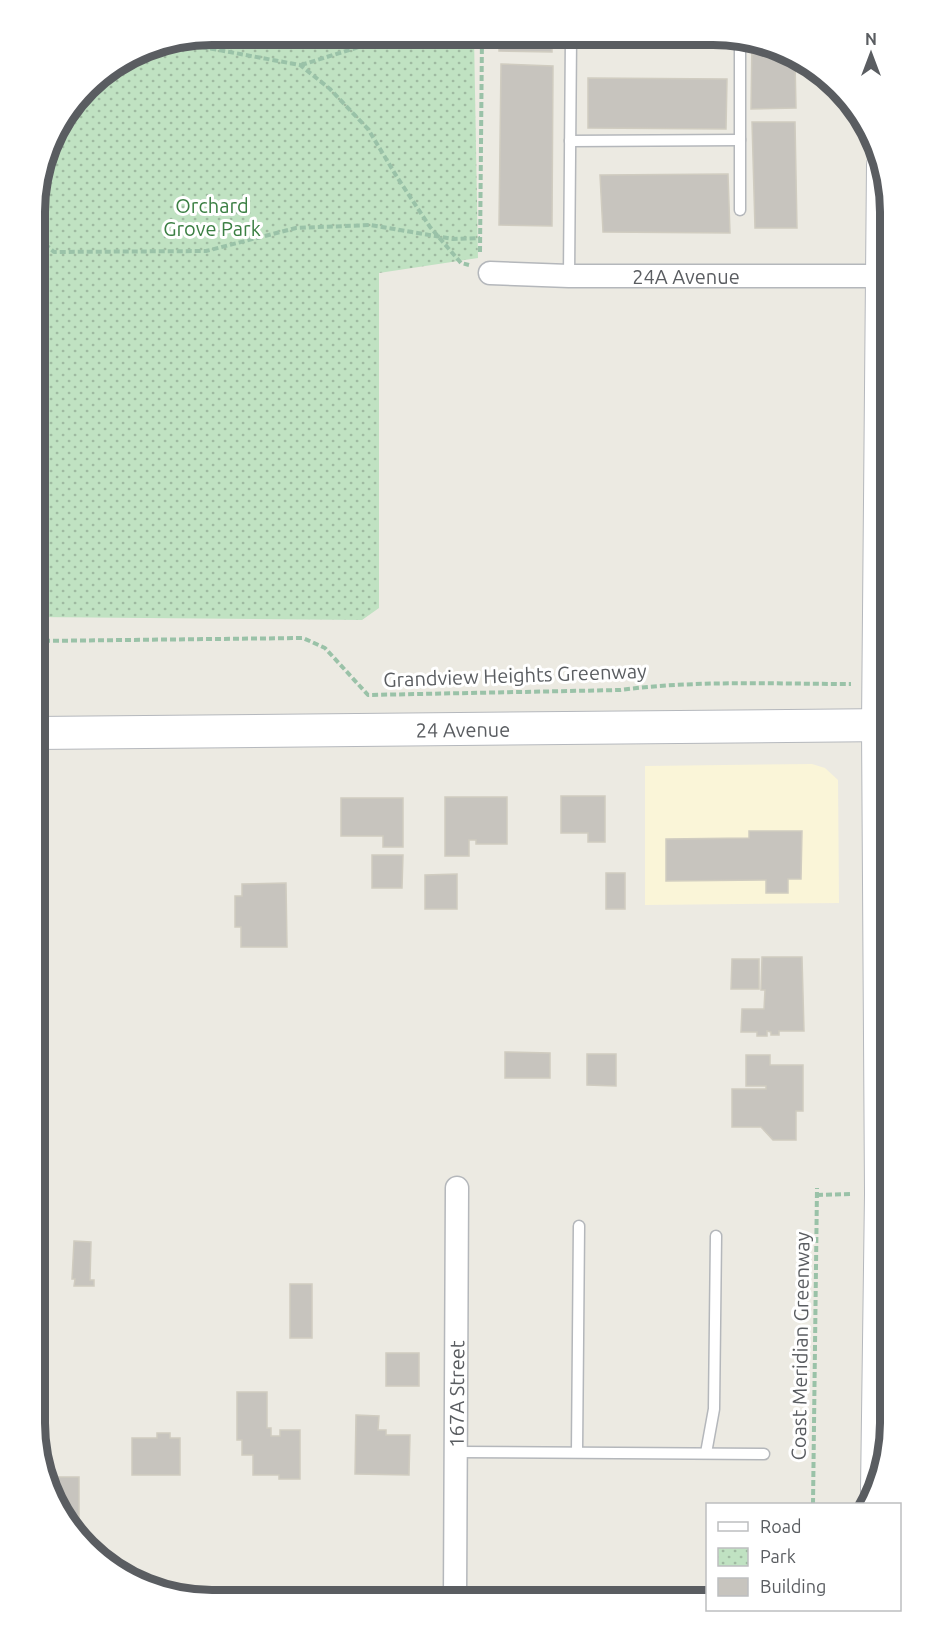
<svg xmlns="http://www.w3.org/2000/svg" width="925" height="1635" viewBox="0 0 925 1635" font-family="Ubuntu,sans-serif">
<defs>
<pattern id="park-dots" width="8" height="8" patternUnits="userSpaceOnUse" patternTransform="scale(1.5)"><rect width="8" height="8" fill="#c0e2c2"/><path d="M2 2h.1M6 6h.1" fill="none" stroke="#9fbaa1" stroke-width="1.8" stroke-linecap="round"/></pattern>
</defs>
<rect width="100%" height="100%" fill="#eceae2"/>
<polygon fill="#faf5d8" points="812,764 825,768 838,780 839,903 645,905 645,766"/>
<polygon fill="url(#park-dots)" points="212,35 474,36 478,258 379,273 379,608 362,620 35,617 36,189 53,133 95,79 144,48"/>
<g fill="#c7c4be" stroke="#d0ccc0" stroke-width="1.5">
<polygon points="499,36 552,37 552,52 499,51"/>
<polygon points="590,37 722,38 590,39"/>
<polygon points="752,40 795,61 796,108 751,109"/>
<polygon points="501,64 553,66 552,226 499,225"/>
<polygon points="588,78 727,79 726,129 588,128"/>
<polygon points="752,122 795,122 797,228 755,228"/>
<polygon points="728,174 730,233 603,232 600,175"/>
<polygon points="561,796 605,796 605,842 588,842 588,833 561,833"/>
<polygon points="445,797 507,797 507,844 476,844 476,840 469,840 469,856 445,856"/>
<polygon points="341,798 403,798 403,847 383,847 383,836 341,836"/>
<polygon points="749,831 802,831 801,879 788,879 788,893 766,893 766,880 666,881 666,839 749,838"/>
<polygon points="372,855 403,855 402,888 372,888"/>
<rect x="606" y="873" width="19" height="36"/>
<polygon points="457,874 457,909 425,909 425,875"/>
<polygon points="286,883 287,947 241,947 241,927 235,927 235,896 242,896 242,884"/>
<polygon points="762,957 802,957 804,1031 779,1031 779,1035 771,1035 771,1032 767,1031 767,1036 757,1036 757,1032 741,1032 742,1009 764,1009 765,990 761,990"/>
<polygon points="732,959 759,959 759,989 731,989"/>
<polygon points="505,1052 550,1053 550,1078 505,1078"/>
<polygon points="587,1054 616,1054 616,1086 587,1085"/>
<polygon points="746,1055 770,1055 770,1065 803,1065 803,1111 796,1111 796,1140 773,1140 761,1127 732,1127 732,1089 766,1089 766,1086 746,1086"/>
<polygon points="74,1241 91,1242 90,1280 94,1280 94,1286 74,1286 75,1279 72,1279"/>
<rect x="290" y="1284" width="22" height="54"/>
<rect x="386" y="1353" width="33" height="33"/>
<polygon points="237,1392 267,1392 267,1428 271,1428 271,1436 280,1436 280,1430 300,1430 300,1479 279,1479 279,1475 253,1475 253,1455 242,1455 242,1440 237,1440"/>
<polygon points="356,1415 379,1416 378,1430 386,1430 386,1435 410,1435 409,1475 355,1474"/>
<polygon points="157,1433 170,1433 170,1438 180,1438 180,1475 132,1475 132,1438 157,1438"/>
<polygon points="43,1477 79,1477 79,1518 74,1518 73,1524"/>
</g>
<g fill="none" stroke-linecap="round" stroke-linejoin="round">
<defs>
<g id="lane">
<polyline points="740,38 740,210"/>
<polyline points="570,141 740,140"/>
<polyline points="569,276 571,37"/>
<polyline points="457,1452 764,1454"/>
<polyline points="577,1452 579,1226"/>
<polyline points="706,1453 714,1409 716,1236"/>
</g>
<g id="street">
<path id="s1" d="M490,273L569,276H882"/>
<path id="s2" d="M455,1600L457,1188"/>
</g>
<g id="secondary">
<path id="s3" d="M35,733L890,725"/>
<polyline points="877,1491 881,1194 878,726 883,165"/>
</g>
</defs>
<use href="#lane" stroke="#b4b7bb" stroke-width="13"/>
<use href="#street" stroke="#b4b7bb" stroke-width="25"/>
<use href="#secondary" stroke="#b5b8bd" stroke-width="34"/>
<g stroke="#9ac2a8" stroke-width="4" stroke-dasharray="6 3" stroke-linecap="butt">
<polyline points="175,42 300,65 330,89 368,129 397,177 430,227 461,263 469,265"/>
<polyline points="301,65 375,42 385,36"/>
<polyline points="36,209 38,238 37,239"/>
<polyline points="38,238 54,252 206,251 296,228 370,225 453,239 480,238"/>
<polyline points="480,252 482,36"/>
<polyline points="36,367 38,239"/>
<path d="M35,641L303,638L325,648L368,695L620,690C696,680 774,684 851,684"/>
<polyline points="817,1195 852,1194"/>
<polyline points="813,1504 817,1188"/>
</g>
<use href="#lane" stroke="#fff" stroke-width="10"/>
<use href="#street" stroke="#fff" stroke-width="22"/>
<use href="#secondary" stroke="#fff" stroke-width="32"/>
</g>
<g text-anchor="middle" dominant-baseline="central" stroke-width="6" stroke-linejoin="round" paint-order="stroke">
<g font-size="20" fill="#3b7f43" stroke="#fff">
<text x="212" y="205">Orchard<tspan x="212" dy="23">Grove Park</tspan></text>
</g>
<g font-size="20" fill="#5a5d61" stroke="#fff">
<text stroke="none"><textPath href="#s1" startOffset="196">24A Avenue</textPath></text>
<text transform="translate(515 675) rotate(-2)">Grandview Heights Greenway</text>
<text stroke="none"><textPath href="#s3" startOffset="428">24 Avenue</textPath></text>
<text transform="translate(800 1346) rotate(-89)">Coast Meridian Greenway</text>
<text stroke="none"><textPath href="#s2" startOffset="206">167A Street</textPath></text>
</g>
</g>
<path d="M0 0H925V1635H0ZM212 45H713A167 167 0 0 1 880 212V1423A167 167 0 0 1 713 1590H212A167 167 0 0 1 45 1423V212A167 167 0 0 1 212 45Z" fill="#fff" fill-rule="evenodd"/>
<path fill="none" stroke="#5a5d61" stroke-width="8" d="M212 45H713A167 167 0 0 1 880 212V1423A167 167 0 0 1 713 1590H212A167 167 0 0 1 45 1423V212A167 167 0 0 1 212 45Z"/>
<rect x="706" y="1503" width="195" height="108" fill="#ffffff" stroke="#bdbec0" stroke-width="1.5"/>
<rect x="718" y="1522" width="30" height="9" fill="#ffffff" stroke="#bdbec0" stroke-width="1.5"/>
<text x="760" y="1533" font-size="18" fill="#5a5d61">Road</text>
<rect x="718" y="1548" width="30" height="18" fill="url(#park-dots)" stroke="#bdbec0" stroke-width="1.5"/>
<text x="760" y="1563" font-size="18" fill="#5a5d61">Park</text>
<rect x="718" y="1578" width="30" height="18" fill="#c7c4be" stroke="#bdbec0" stroke-width="1.5"/>
<text x="760" y="1593" font-size="18" fill="#5a5d61">Building</text>
<g transform="translate(871 54)" stroke="#ffffff" stroke-width="4.5" paint-order="stroke">
<path d="M0-4.5L10 22L0 15L-10 22Z" fill="#5a5d61"/>
<text y="-9" font-size="16" font-weight="bold" text-anchor="middle" fill="#5a5d61">N</text>
</g>
</svg>
